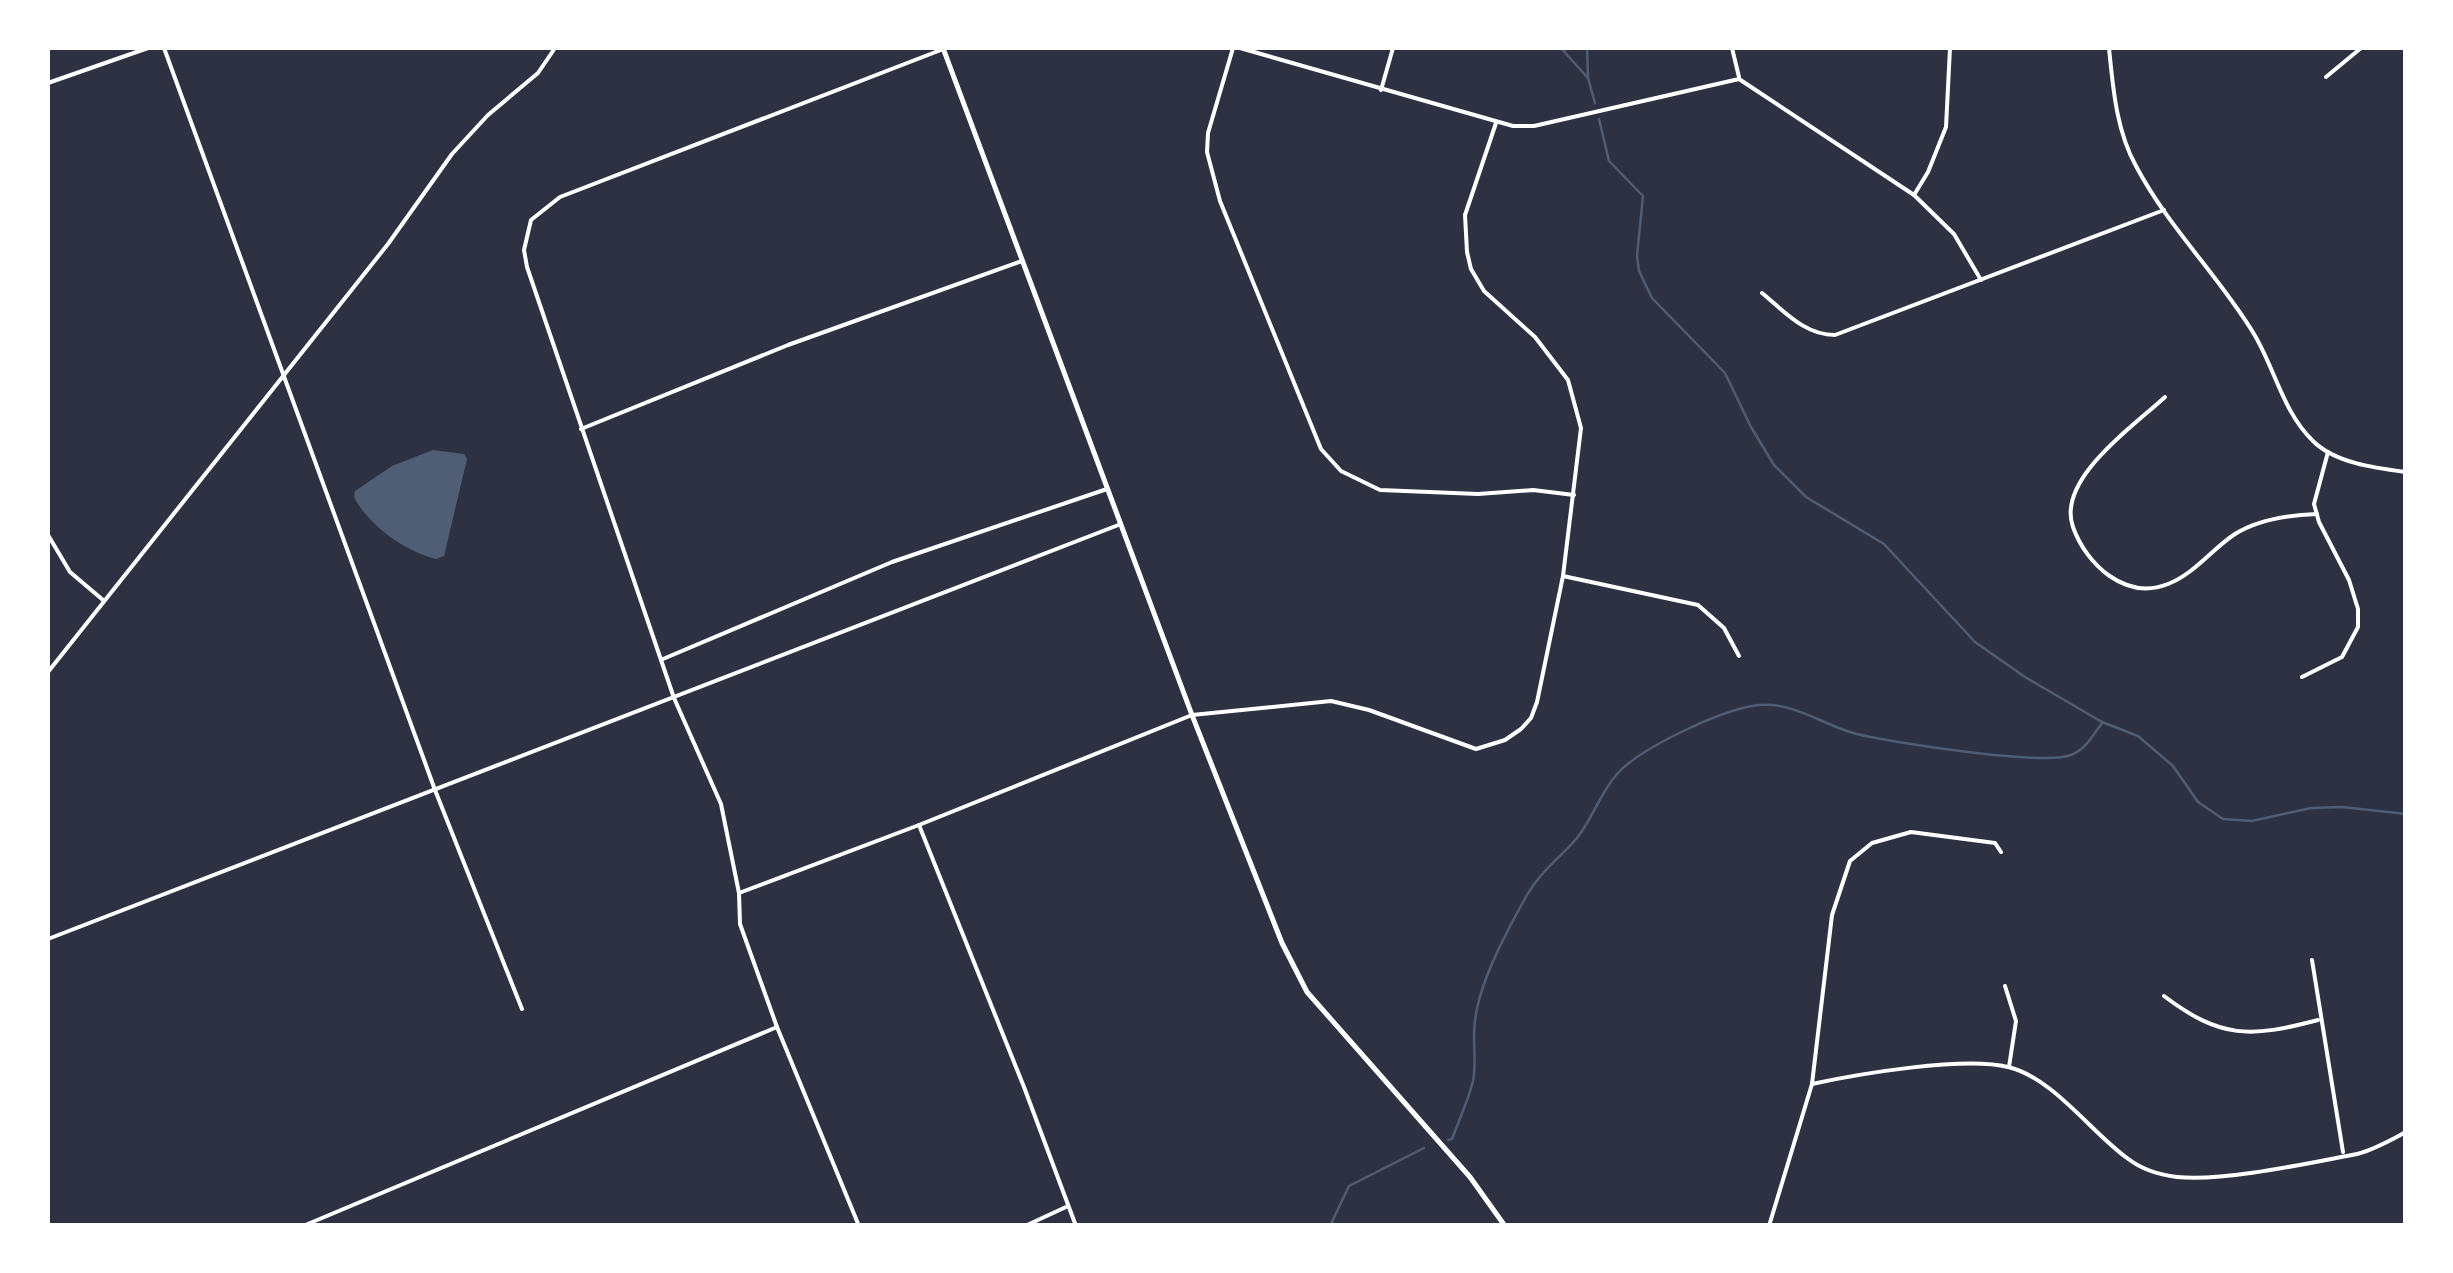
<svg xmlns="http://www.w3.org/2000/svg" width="2453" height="1273" viewBox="0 0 2453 1273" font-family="'Roboto Serif',serif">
<rect width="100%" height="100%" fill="#2d3142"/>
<path fill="#4f5d75" d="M433,450L464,454L467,459L444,556L436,559C406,552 368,525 354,497L355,491L392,466Z"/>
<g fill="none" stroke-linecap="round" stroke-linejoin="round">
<g stroke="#4f5d75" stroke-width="2.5">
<polyline points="1561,48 1587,77"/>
<polyline points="1587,48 1588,78 1595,103"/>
<polyline points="1599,119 1609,161 1643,196 1637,256 1639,271 1652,298 1725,373 1751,427 1774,465 1806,497 1884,544 1975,642 2025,677 2102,722 2138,736 2173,766 2198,802 2223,819 2252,821 2311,808 2342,807 2406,814"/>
<path d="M1448,1140L1452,1139C1459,1120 1468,1101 1473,1081C1477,1062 1472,1041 1475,1021C1479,982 1508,929 1527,895C1540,872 1560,858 1577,838C1593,818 1600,793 1617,774C1640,748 1718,712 1752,706C1789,699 1819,723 1853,733C1886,742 2043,766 2071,755C2086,749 2093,735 2102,723"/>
<polyline points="1330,1226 1349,1186 1424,1148"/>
</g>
<g stroke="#fff" stroke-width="4">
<polyline points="164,48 435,790 522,1009"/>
<polyline points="1233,48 1208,133 1207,152 1220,201 1321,449 1341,471 1380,490 1478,494 1533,490 1574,495"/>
<polyline points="1240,48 1513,126 1534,126 1739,79 1914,195 1954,234 1981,280"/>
<polyline points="1732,48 1739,77"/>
<path d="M2109,48C2113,87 2116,130 2136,166C2168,227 2219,276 2254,334C2275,369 2283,412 2313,441C2335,463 2375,468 2406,472"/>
<polyline points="2326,77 2361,48"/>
<polyline points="48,83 148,48"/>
<polyline points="1381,90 1393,48"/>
<polyline points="1914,195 1928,172 1946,127 1950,48"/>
<path d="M1762,293C1785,312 1805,335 1835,335L2164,210"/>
<path d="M2165,397C2134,426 2056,479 2073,527C2086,564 2125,601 2168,584C2194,574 2212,549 2235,534C2259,519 2289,515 2317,514"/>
<polyline points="581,429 788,345 1022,261"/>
<polyline points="48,535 70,572 103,600"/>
<polyline points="1563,576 1698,605 1724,628 1739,656"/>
<polyline points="663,659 892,562 1107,489"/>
<polyline points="48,672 388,244 452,154 488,115 538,73 555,48"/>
<polyline points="2302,677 2342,657 2358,627 2358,609 2349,580 2319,522 2314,504 2328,452"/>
<polyline points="919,825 1024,1087 1076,1226"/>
<polyline points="739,893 919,825 1192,715 1331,701 1369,710 1476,749 1505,740 1521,729 1531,718 1537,702 1563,576 1581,428 1568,380 1535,337 1484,291 1471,269 1467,252 1465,215 1496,123"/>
<polyline points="48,939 1121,524"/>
<polyline points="2312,960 2343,1152"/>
<polyline points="2005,986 2016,1021 2009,1067"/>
<path d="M2164,996C2221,1039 2250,1038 2318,1020"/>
<path d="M1812,1084C1858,1074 1964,1056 2008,1067C2052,1077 2091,1132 2127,1158C2141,1169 2160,1175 2177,1177C2223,1182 2309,1163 2357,1154C2374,1150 2391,1140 2406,1132"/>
<polyline points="303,1226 777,1027"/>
<polyline points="859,1226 777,1027 740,924 739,893 721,804 674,698 527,267 524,250 531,220 560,197 946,48"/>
<polyline points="1025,1226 1066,1207"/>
<polyline points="1769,1226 1812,1084 1832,915 1850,861 1872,843 1911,832 1995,843 2001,852"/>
</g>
<polyline stroke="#fff" stroke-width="5" points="943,48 1192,715 1282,943 1307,992 1470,1177 1505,1226"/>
</g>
<rect width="2453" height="1273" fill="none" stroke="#ffffff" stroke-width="100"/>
</svg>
